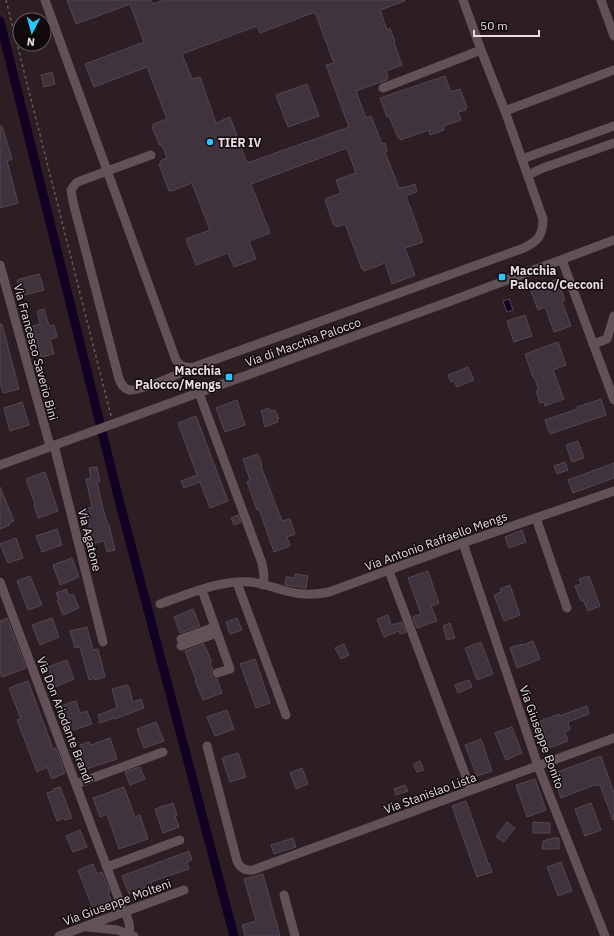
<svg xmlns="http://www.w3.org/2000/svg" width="614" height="936" viewBox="0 0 614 936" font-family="'IBM Plex Sans',sans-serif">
<rect width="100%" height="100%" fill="#2d1e24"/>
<polygon fill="#110024" stroke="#52435d" points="509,299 513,310 507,312 503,301"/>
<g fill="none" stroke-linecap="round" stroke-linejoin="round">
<polyline stroke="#110024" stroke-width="9" points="0,21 119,500 234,936"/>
</g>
<g fill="#3f333e" stroke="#544752" fill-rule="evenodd">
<path d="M67,0H151L153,4L164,0H405V1L380,10L387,30L390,28L395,42L394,43L402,65L386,71L388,78H386L387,80L356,91L366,118L371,116L382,144L385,143L387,151L385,152L399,188L403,187V188L415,184L417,192L406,196L423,242L405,248L415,275L392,284L385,263L364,271L363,269H362L345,224L337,227L336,225L334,226L325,200H327V198L341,193L336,180L356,173L347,148L251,184L270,233L249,241L256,259L234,267L228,253L196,265L186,239L210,230L192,183L172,191V190L169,191L159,164L161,163L160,161L167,158L162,145L160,146L152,127L154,126L153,124L167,119L147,67L94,87L85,64L144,42L130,4L76,24ZM315,12L334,63L326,65L349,127L247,163L230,117L216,123L200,77L192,79L182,54L257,26L260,33Z"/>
<polygon points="52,72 55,84 44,87 41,75"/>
<polygon points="445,76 451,92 460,89 467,107 465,108 466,110 458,112 461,120 443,126 444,130 430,135 429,130 400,140 400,138 398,138 389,116 387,117 380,98"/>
<polygon points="307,84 319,116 288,127 276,95"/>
<polygon points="0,126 2,126 12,159 7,161 18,203 0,208"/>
<polygon points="39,274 44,290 21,296 17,280"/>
<polygon points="557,279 565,300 562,301 571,326 554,332 545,307 538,310 530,289"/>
<polygon points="44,309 49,326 54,325 57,337 50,339 54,354 41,357 37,338 30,340 27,328 40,324 37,311"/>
<polygon points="525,315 532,336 514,342 507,321"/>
<polygon points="0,324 2,324 19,389 3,393 0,382"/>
<polygon points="558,342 566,365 553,370 564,399 545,406 544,402 540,403 536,391 539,390 534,377 533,377 525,354"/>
<polygon points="468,367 474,380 457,387 454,381 451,382 448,375"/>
<polygon points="601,399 606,415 550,434 545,420 577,409 577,407"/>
<polygon points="237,400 245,425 225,432 216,408"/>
<polygon points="22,402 29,425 10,431 4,408"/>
<polygon points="269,408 270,411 275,410 279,419 277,419 278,422 265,427 263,420 264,420 261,411"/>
<polygon points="196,416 228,501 210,508 200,482 184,488 181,481 197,475 178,423"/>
<polygon points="578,441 584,458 572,462 566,445"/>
<polygon points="258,454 262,465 261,466 282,521 290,519 295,534 287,537 290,546 274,552 259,509 257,510 247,482 250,480 243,459"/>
<polygon points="565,462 568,470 557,474 554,466"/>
<polygon points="614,463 614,478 573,493 568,480"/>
<polygon points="97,467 100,482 97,482 102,505 108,525 109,525 115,550 107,552 104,541 88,544 86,531 90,530 85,509 92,507 86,479 91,478 89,468"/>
<polygon points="45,472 58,511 38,518 34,504 35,504 26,479"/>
<polygon points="0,487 14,521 9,523 10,525 0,529"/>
<polygon points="238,515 241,522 234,525 231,518"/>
<polygon points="57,529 62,545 42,552 36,536"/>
<polygon points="522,530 526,542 509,548 505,537"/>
<polygon points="16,538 23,558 8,563 0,544"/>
<polygon points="72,558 79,577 60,585 53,565"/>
<polygon points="428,571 439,603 431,606 437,621 417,628 413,618 414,616 421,614 408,578"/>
<polygon points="295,574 308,576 306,588 285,585 286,577 295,578"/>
<polygon points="30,576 42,605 28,610 17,581"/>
<polygon points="589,576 600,606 588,611 583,600 581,601 575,586 581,584 579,579"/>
<polygon points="510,585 520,615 504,621 494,595 501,592 500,589"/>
<polygon points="66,589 69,596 73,594 79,608 63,615 57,600 59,599 56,593"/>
<polygon points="193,609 200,626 180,633 174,617"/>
<polygon points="388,615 391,625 402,622 406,632 400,634 399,631 384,637 377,619"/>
<polygon points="7,618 26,668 2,677 0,673 0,621"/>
<polygon points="52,618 59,637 40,645 32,625"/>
<polygon points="237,618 242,630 230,634 226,622"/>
<polygon points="450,623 455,638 447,640 443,626"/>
<polygon points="87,627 93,650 98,649 105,677 95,680 95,678 89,680 80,647 75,648 70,631"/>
<polygon points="533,641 540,659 517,668 510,648 522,644 523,645"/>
<polygon points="481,642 493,674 477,680 465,648"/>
<polygon points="204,644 212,662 210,663 213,669 211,672 211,675 213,678 217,679 222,693 203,700 195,681 196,680 185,651"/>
<polygon points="344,644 349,655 341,659 335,648"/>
<polygon points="255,659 270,703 256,708 240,664"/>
<polygon points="67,660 74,679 55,687 48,667"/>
<polygon points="469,680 472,687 458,693 455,685"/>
<polygon points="28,681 53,749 56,748 65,773 52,779 47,767 37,772 17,720 21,719 9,688"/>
<polygon points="128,685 133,702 141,699 144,708 115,719 114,718 100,723 98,715 117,708 112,689"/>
<polygon points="76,701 80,713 87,711 92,724 70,731 60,706"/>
<polygon points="587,706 589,714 568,722 570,730 565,732 568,741 549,748 540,721 559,714 559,716"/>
<polygon points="227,710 234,729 215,736 207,717"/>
<polygon points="156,722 164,741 144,748 137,729"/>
<polygon points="512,727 522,753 506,760 495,733"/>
<polygon points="110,738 117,759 83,770 78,756 84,754 80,745 89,742 91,745"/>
<polygon points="481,739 492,771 477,776 465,745"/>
<polygon points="238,753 246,777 230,782 222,758"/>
<polygon points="601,756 614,793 614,819 613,820 600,785 597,786 597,784 561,798 552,774"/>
<polygon points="420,761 424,770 417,772 413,764"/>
<polygon points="140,767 145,779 130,785 125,772"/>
<polygon points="302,768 308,784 296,789 290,773"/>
<polygon points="535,779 546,810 527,817 516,785"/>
<polygon points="405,785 408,791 396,795 394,789"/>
<polygon points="60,787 72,818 65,820 64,818 57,821 47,793 54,791 53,789"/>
<polygon points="124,787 135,817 140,815 148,839 119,849 107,814 100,817 93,798"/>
<polygon points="466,801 488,863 489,863 492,872 477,877 452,806"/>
<polygon points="173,803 177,815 175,816 179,827 163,833 155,809"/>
<polygon points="591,803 601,830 585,836 575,809"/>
<polygon points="507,822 515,828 504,842 496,837"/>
<polygon points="533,822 550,823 550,833 533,833"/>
<polygon points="80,830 87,847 73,852 66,836"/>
<polygon points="293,838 296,847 274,854 271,845"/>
<polygon points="553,838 559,838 559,849 542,849 543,841"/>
<polygon points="189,851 192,860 187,862 189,869 151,882 152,885 129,894 122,876"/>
<polygon points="561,862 572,891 558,896 547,867"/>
<polygon points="93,864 97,874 102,872 110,892 108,893 111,900 106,902 107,904 93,909 78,870"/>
<polygon points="263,874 280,936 245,936 242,925 256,921 244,879"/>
</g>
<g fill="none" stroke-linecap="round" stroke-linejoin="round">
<polyline stroke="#66595e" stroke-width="1.5" stroke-dasharray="3 3" stroke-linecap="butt" points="6,0 111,416"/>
<g stroke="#625258" stroke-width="9">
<path d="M45,0L176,360C180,367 186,368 194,367L524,248C538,241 543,235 543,219L505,111L481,50L463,0"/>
<polyline points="601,0 614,36"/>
<polyline points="383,88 481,50"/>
<polyline points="505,111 614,70"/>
<path d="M151,155L80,181L76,183L71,190L73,202L119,379C121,384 123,388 129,390C139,392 181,373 192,368"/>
<polyline points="522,159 614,126"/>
<polyline points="528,175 543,168 614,143"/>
<polyline points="562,260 614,400"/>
<polyline points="0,265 50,446"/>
<polyline points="593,344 607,339 614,316"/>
<polyline points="199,393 262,563 264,576 263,585"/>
<polyline points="54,445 103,642"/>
<polyline points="0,465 451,301 614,240"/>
<polyline points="536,518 567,608"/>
<polyline points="463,543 538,766 605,936"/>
<polyline points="389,571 471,790"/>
<polyline points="0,582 121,905"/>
<polyline points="237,583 286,715"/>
<polyline points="202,590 230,669 217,673"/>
<path d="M160,604C189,594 219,580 250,582C263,583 274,588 286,591C300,595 315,595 329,592L463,543L614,491"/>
<polyline points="181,639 215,627"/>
<polyline points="181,646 217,633"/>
<path d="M207,746L237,861C240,868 245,871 253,870L614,738"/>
<polyline points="76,784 163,752"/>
<polyline points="107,867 180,840"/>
<polyline points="284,895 295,936"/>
<path d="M125,912C128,919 131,926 129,934"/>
<polyline points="87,927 117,930 134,936"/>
<polyline points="59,936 184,890"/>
</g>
</g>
<g fill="#28c8ff" stroke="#110a0d" stroke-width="1.5">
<circle cx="210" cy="142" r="4"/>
<rect x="498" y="273" width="8" height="8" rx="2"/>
<rect x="225" y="373" width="8" height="8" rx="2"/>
</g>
<g text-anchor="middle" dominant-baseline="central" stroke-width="3" stroke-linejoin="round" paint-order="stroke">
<g font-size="12" font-weight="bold" fill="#e8dee1" stroke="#110a0d" text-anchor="start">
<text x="218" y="142">TIER IV</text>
<text x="510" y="270">Macchia<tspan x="510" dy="14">Palocco/Cecconi</tspan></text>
<text x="221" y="370" text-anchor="end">Macchia<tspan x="221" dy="14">Palocco/Mengs</tspan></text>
</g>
<g font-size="12" fill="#e8dee1" stroke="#110a0d">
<text transform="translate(303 342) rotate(-20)">Via di Macchia Palocco</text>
<text transform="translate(36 352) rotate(75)">Via Francesco Saverio Bini</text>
<text transform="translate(90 540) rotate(76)">Via Agatone</text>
<text transform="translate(436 541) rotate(-20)">Via Antonio Raffaello Mengs</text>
<text transform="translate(65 720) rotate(69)">Via Don Ariodante Brandi</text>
<text transform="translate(542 737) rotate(70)">Via Giuseppe Bonito</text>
<text transform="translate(430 793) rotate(-20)">Via Stanislao Lista</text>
<text transform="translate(117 902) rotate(-20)">Via Giuseppe Molteni</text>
</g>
</g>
<g transform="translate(32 32) rotate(186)"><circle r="19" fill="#110a0d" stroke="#675f62"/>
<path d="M0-3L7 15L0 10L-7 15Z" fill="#28c8ff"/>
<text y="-6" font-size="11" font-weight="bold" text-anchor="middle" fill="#e8dee1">N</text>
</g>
<path d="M474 30v6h65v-6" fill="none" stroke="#e8dee1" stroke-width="2"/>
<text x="480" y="30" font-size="12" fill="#e8dee1" stroke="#110a0d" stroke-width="3" paint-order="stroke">50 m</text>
</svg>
